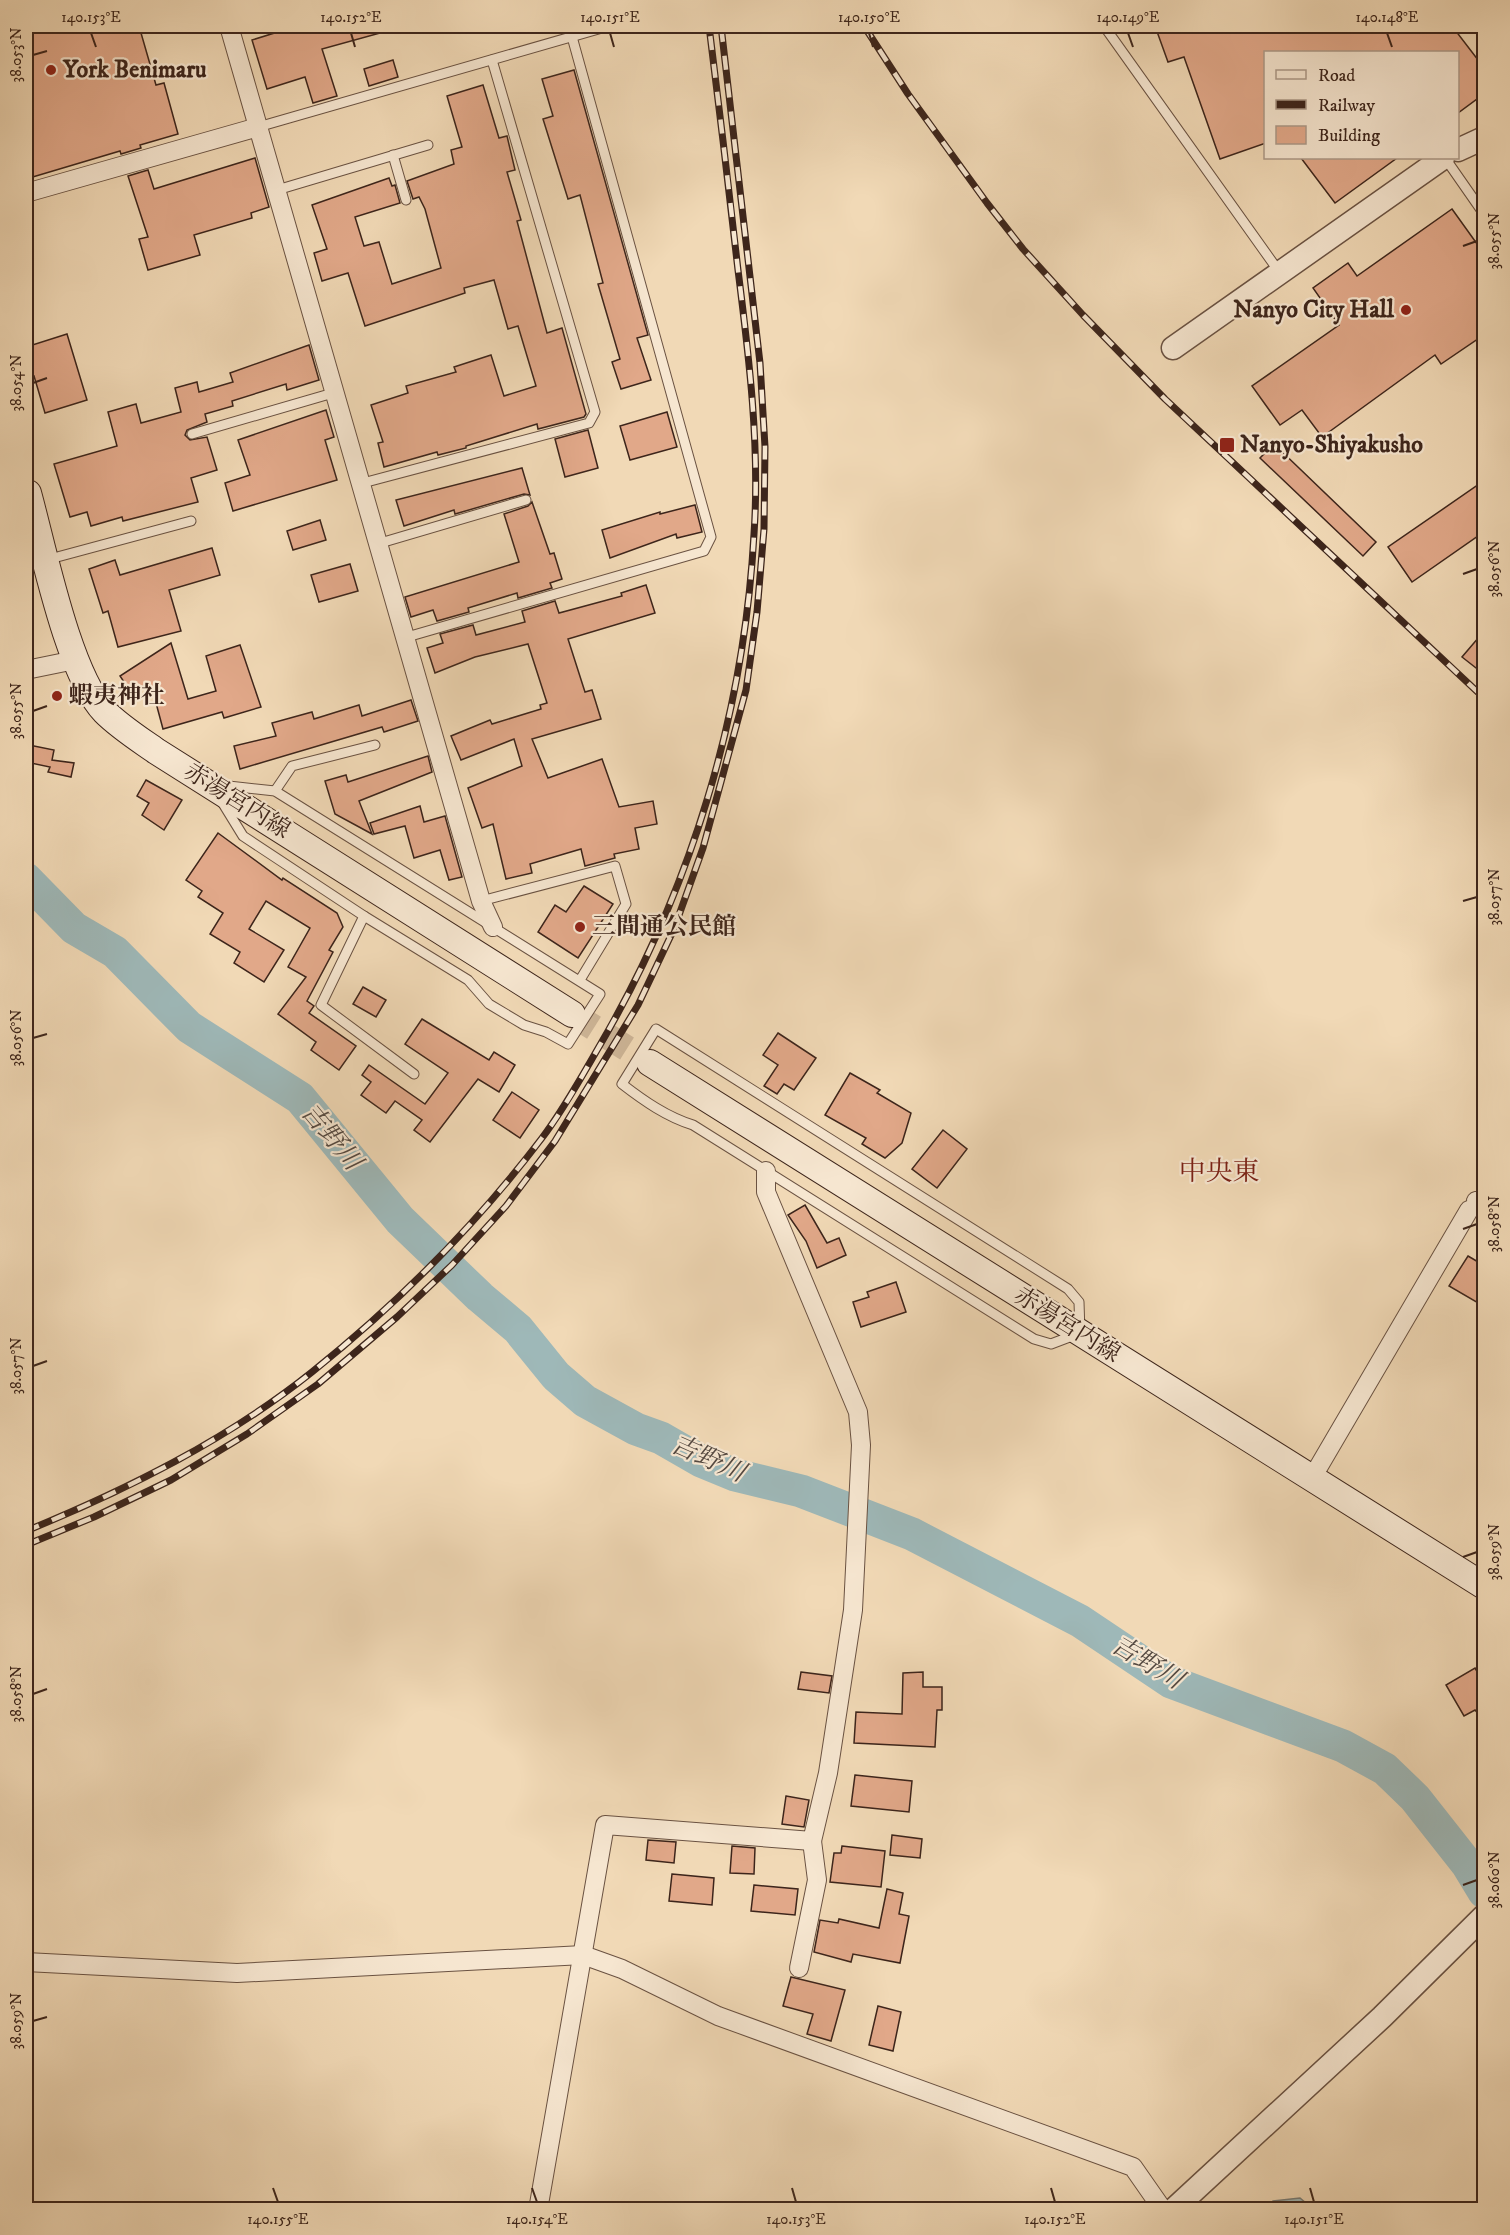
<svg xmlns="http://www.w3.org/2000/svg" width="1510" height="2235" viewBox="0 0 1510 2235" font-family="'IM FELL DW Pica','Noto Serif JP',serif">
<rect width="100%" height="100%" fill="#f1d9b6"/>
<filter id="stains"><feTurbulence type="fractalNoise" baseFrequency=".00333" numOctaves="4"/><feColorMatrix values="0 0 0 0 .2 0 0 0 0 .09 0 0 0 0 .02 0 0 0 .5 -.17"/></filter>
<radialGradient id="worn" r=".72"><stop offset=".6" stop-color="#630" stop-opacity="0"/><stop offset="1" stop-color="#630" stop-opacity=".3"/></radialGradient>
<polygon fill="#9eb8b8" stroke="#777d79" stroke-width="1.5" points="1300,2198 1313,2209 1264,2209 1273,2201"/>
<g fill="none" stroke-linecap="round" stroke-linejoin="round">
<polyline stroke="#9eb8b8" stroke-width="33" points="26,879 74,928 115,952 189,1027 300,1098 400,1220 480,1297 518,1329 556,1376 585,1401 636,1429 661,1438 701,1461 735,1475 801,1491 912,1534 1080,1621 1171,1682 1343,1746 1385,1769 1415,1798 1467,1864 1484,1892"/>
</g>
<g fill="#e1a889" stroke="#3d251b" stroke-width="1.5">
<polygon points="26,26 139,26 156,85 164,83 178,134 140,145 141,148 121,154 120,151 26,179"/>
<polygon points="297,26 390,26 391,30 322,49 337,96 313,103 305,77 267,89 252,40"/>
<polygon points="1155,26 1452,26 1485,69 1485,93 1458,113 1458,52 1266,52 1266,143 1220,159 1184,57 1168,62"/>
<polygon points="393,60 398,77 369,86 364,69"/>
<polygon points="574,70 648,335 637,338 651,380 621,389 612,362 620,359 598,284 603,283 580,195 568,199 543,119 553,116 542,79"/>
<polygon points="483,85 499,138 507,136 515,170 507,172 521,220 517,221 547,333 562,328 586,414 584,417 538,429 537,424 466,446 466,448 438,455 437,452 384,467 378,443 383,442 371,405 408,393 406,386 456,372 454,367 491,355 504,396 536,386 518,326 508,329 494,280 464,288 465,293 365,326 348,273 322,281 314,253 327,249 312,205 389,178 392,186 395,185 400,203 355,217 364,246 379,242 392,284 441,268 425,209 419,197 413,199 407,181 454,164 451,150 462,147 447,96"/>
<polygon points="255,158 269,207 251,213 252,218 194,235 200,255 148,270 139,239 148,237 128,176 148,170 154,189"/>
<polygon points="1301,158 1397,158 1335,203"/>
<polygon points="1452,209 1485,255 1485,334 1441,364 1435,355 1322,437 1302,410 1280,425 1252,386 1339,325 1313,288 1348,263 1357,276"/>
<polygon points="67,334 87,400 45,413 34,376 26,379 26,347"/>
<polygon points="309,345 319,380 287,390 286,384 232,401 233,406 205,414 207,422 187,430 185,435 190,440 207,437 217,470 191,478 198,502 123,521 122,517 91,526 87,512 70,517 54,464 117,446 108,412 136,404 141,423 181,412 175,388 197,382 199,392 233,382 230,373"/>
<polygon points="326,410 334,437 325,440 337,480 233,511 225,483 250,475 238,440"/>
<polygon points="667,412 677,447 630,460 620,426"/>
<polygon points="588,430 598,468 565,477 555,439"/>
<polygon points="1274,444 1376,542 1363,556 1260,458"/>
<polygon points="522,468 530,495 524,494 455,514 454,510 404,526 396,500"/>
<polygon points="1485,480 1485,531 1412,582 1388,547"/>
<polygon points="532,502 550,554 554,553 562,579 550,583 552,588 518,598 517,593 468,608 469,612 437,621 433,610 411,617 405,597 519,562 504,514 528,506"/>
<polygon points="695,505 702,532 677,538 676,534 610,558 602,530 660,512 660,514"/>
<polygon points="320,520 326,540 293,550 287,531"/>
<polygon points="212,548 220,575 169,590 181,631 118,647 108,611 103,613 89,569 115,560 120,575"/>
<polygon points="350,564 358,591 319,602 311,575"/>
<polygon points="646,585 655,613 568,639 585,692 592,690 601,719 532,739 548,778 602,759 619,807 653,801 657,824 635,828 639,849 614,854 615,858 585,866 581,849 530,864 532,873 506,879 493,824 482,828 468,788 522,766 514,739 461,760 451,736 490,720 492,724 541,709 540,705 547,703 528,644 475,657 435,673 427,648 443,643 440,634 473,625 476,635 525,622 522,611 555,601 559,613 622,596 621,593"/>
<polygon points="1485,630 1485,675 1462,657"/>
<polygon points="171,643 188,699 216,691 206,656 240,645 261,707 224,718 222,712 163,729 152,688 147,690 145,685 132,694 120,676"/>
<polygon points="411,700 418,721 384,732 382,727 240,769 234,746 276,736 272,723 312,712 314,719 359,705 362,716"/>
<polygon points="29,745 54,750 52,760 74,763 71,777 48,772 50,767 26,762"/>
<polygon points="428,756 432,772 359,801 372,834 335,814 325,781 346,775 348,782"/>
<polygon points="146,780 182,800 164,830 142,815 149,803 137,796"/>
<polygon points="420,806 424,822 445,816 462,877 449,880 440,850 414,858 405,826 374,834 370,823"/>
<polygon points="218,833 282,880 283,878 337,913 343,927 329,950 333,952 307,1001 314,1006 309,1013 356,1046 339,1070 311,1050 316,1042 278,1014 306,977 288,967 310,928 266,901 249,929 284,950 264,982 234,963 240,952 210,934 223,913 198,897 202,891 186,880"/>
<polygon points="584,886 613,904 578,958 538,932 555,905 566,912"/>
<polygon points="363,987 386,1000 376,1017 353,1004"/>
<polygon points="422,1019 489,1060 494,1052 515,1065 499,1092 478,1079 430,1142 414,1130 422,1120 395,1101 386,1113 361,1095 371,1082 362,1075 369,1065 425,1104 448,1073 405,1044"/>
<polygon points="778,1033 816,1058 794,1090 784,1084 777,1094 764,1086 778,1065 763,1055"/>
<polygon points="850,1073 880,1090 877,1093 911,1113 902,1143 885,1158 862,1144 866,1138 825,1115"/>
<polygon points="512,1092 539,1110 520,1138 493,1120"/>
<polygon points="943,1130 967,1149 937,1188 912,1169"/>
<polygon points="805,1205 827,1243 839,1238 846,1255 817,1268 806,1241 788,1215"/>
<polygon points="1468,1256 1485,1266 1485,1307 1449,1286"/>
<polygon points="896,1282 906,1312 861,1327 853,1302 869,1297 867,1292"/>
<polygon points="1475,1668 1485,1685 1485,1722 1475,1710 1464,1716 1446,1685"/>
<polygon points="801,1672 832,1676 829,1693 798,1689"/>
<polygon points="923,1672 923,1687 942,1687 942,1710 937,1710 935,1747 854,1743 856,1712 902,1714 903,1673"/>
<polygon points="855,1775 912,1781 909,1812 851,1806"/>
<polygon points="786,1796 809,1800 804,1827 782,1824"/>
<polygon points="892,1835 922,1839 920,1858 890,1855"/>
<polygon points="648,1840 676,1842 674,1863 646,1860"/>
<polygon points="732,1846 755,1848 754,1874 730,1873"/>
<polygon points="842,1846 885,1851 881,1887 830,1882 834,1853 841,1853"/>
<polygon points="672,1874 714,1878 712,1905 669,1901"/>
<polygon points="754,1885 798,1889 795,1915 751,1911"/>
<polygon points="887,1889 903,1893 899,1914 909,1916 900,1963 853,1954 851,1962 814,1952 820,1920 838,1923 839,1919 879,1928"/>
<polygon points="791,1977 845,1990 831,2041 807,2034 813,2014 783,2006"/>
<polygon points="878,2006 901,2012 893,2051 869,2045"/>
</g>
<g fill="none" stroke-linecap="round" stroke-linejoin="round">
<polyline stroke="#cdb597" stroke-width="26" stroke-dasharray="26 13" stroke-linecap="butt" points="572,1014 650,1063"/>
<defs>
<g id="service">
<polyline points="1104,26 1280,273"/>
<polyline points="258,127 609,26"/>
<polyline points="393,155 406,200"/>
<polyline points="1445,158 1484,214"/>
<polyline points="277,190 428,145"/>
<polyline points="192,434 333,393"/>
<polyline points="359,484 589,423 595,412 492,60"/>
<polyline points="377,544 526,500"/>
<polyline points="46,560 191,521"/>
<polyline points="407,637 704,551 711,537 569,26"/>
<polygon points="211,784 275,791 600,994 568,1044 546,1032 524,1025 489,1004 468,980 364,916 243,836"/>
<polyline points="275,791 292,766 375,745"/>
<polyline points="481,901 615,866 626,904 580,980"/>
<polyline points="364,916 321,1005 414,1074"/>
<path d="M656,1029L1068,1289L1079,1302L1080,1333L1051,1344L1034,1339L693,1125C667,1117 644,1101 622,1084Z"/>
</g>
<g id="minor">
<polyline points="229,26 481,901 493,927"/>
<polyline points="26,193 258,127"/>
<polyline points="26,670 75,660"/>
<polyline points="1476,1201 1484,1207"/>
<polyline points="1312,1478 1469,1210"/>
<polyline points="26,1962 237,1973 583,1955 622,1969 718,2016 1133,2167 1163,2210"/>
<polyline points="799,1968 817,1880 812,1841"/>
<polyline points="538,2210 605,1825 812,1841 828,1773 853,1610 861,1445 858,1412 766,1192 766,1171"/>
</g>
<g id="tertiary">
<polyline points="1458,150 1484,138"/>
<polyline points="1173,348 1443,158"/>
<polyline points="1173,2210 1382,2017 1484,1916"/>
</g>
<g id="secondary">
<path d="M26,494L28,493C43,547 68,674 105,712C120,727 139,739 156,751L572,1014"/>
<polyline points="650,1063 1484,1586"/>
</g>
</defs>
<use href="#service" stroke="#6a5242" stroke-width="11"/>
<use href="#minor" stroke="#6a5242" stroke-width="20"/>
<use href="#tertiary" stroke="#6a5242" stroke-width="25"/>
<use href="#secondary" stroke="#3d251b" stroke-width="28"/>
<use href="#service" stroke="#f6e6d0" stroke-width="9"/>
<use href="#minor" stroke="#f6e6d0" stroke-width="18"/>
<use href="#tertiary" stroke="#f6e6d0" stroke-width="22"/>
<use href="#secondary" stroke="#f6e6d0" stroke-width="26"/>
<defs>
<g id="rail">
<polyline points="864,26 908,94 987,203 1023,249 1083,315 1165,399 1484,698"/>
<path d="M26,1531C126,1490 227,1440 312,1372C397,1304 476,1225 542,1138C564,1109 582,1076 600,1045C691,889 744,715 754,534C760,447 749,357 738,270C729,189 719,107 709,26"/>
<polyline points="26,1545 94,1517 171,1480 247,1434 318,1384 397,1317 452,1265 506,1206 555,1141 638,1005 674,929 703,848 746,690 757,612 764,529 765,447 760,363 721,26"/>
</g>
</defs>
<use href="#rail" stroke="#3d251b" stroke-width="7"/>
<use href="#rail" stroke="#f6e6d0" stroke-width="4.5" stroke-dasharray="14" stroke-linecap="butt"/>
</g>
<path fill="none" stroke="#3d251b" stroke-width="2" d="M91,33L96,47M351,33L355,47M610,33L614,47M869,33L873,47M1128,33L1133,47M1387,33L1392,47M33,55L47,51M1463,246L1477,241M33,383L47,378M1463,574L1477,569M33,711L47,706M1463,901L1477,897M33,1038L47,1034M1463,1229L1477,1224M33,1366L47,1361M1463,1557L1477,1552M33,1694L47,1689M1463,1885L1477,1880M33,2021L47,2017M273,2188L278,2202M532,2188L537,2202M792,2188L796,2202M1051,2188L1055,2202M1310,2188L1314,2202"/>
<g fill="#8f2418" stroke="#f6e6d0" stroke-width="2">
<circle cx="51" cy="70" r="6"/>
<circle cx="1406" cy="310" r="6"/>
<rect x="1219" y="437" width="16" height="16" rx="3"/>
<circle cx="57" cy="696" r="6"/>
<circle cx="580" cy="927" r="6"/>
</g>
<g text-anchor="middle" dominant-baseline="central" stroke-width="4.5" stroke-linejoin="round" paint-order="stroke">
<g font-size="24" font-weight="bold" fill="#3d251b" stroke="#f6e6d0" text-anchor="start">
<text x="63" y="70">York Benimaru</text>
<text x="1394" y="310" text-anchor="end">Nanyo City Hall</text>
<text x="1240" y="445">Nanyo-Shiyakusho</text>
<text x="69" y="696">蝦夷神社</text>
<text x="592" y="927">三間通公民館</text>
</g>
<g font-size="24" fill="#3d251b" stroke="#f6e6d0">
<text transform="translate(237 801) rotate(32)">赤湯宮内線</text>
<text transform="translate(1067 1325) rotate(32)">赤湯宮内線</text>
</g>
<g font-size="26" font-style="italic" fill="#554a42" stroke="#f6e6d0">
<text transform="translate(331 1137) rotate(50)">吉野川</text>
<text transform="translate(708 1459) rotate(24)">吉野川</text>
<text transform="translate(1147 1663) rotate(31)">吉野川</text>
</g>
<g font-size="27" fill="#7a1f14" stroke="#f6e6d0">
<text x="1219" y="1172">中央東</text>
</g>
</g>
<rect width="1510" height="2235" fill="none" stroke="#f1d9b6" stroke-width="66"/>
<rect x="1264" y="51" width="195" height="108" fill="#f6e6d0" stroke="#ac9988" stroke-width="1.5"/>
<rect x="1276" y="70" width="30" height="9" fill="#f6e6d0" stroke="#ac9988" stroke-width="1.5"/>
<text x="1318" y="81" font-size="18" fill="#3d251b">Road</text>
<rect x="1276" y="100" width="30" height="9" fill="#3d251b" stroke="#ac9988" stroke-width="1.5"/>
<text x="1318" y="111" font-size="18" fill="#3d251b">Railway</text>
<rect x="1276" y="126" width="30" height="18" fill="#e1a889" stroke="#ac9988" stroke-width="1.5"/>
<text x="1318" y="141" font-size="18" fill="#3d251b">Building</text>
<rect x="33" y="33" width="1444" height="2169" fill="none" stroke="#3d251b" stroke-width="2"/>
<g font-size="15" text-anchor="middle" fill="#3d251b">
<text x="91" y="22">140.153°E</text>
<text x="351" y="22">140.152°E</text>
<text x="610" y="22">140.151°E</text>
<text x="869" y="22">140.150°E</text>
<text x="1128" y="22">140.149°E</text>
<text x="1387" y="22">140.148°E</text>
<text transform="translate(16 55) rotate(-90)" y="5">38.053°N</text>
<text transform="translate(1494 241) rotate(-90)" y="5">38.055°N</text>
<text transform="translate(16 383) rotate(-90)" y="5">38.054°N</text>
<text transform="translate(1494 569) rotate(-90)" y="5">38.056°N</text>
<text transform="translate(16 711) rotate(-90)" y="5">38.055°N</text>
<text transform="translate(1494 897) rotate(-90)" y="5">38.057°N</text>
<text transform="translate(16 1038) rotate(-90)" y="5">38.056°N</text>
<text transform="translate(1494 1224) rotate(-90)" y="5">38.058°N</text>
<text transform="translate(16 1366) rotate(-90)" y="5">38.057°N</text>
<text transform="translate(1494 1552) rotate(-90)" y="5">38.059°N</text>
<text transform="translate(16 1694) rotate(-90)" y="5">38.058°N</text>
<text transform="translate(1494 1880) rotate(-90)" y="5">38.060°N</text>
<text transform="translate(16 2021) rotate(-90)" y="5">38.059°N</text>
<text x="278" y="2224">140.155°E</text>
<text x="537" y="2224">140.154°E</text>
<text x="796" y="2224">140.153°E</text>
<text x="1055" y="2224">140.152°E</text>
<text x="1314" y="2224">140.151°E</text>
</g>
<rect width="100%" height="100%" filter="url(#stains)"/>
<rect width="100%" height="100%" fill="url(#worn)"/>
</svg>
